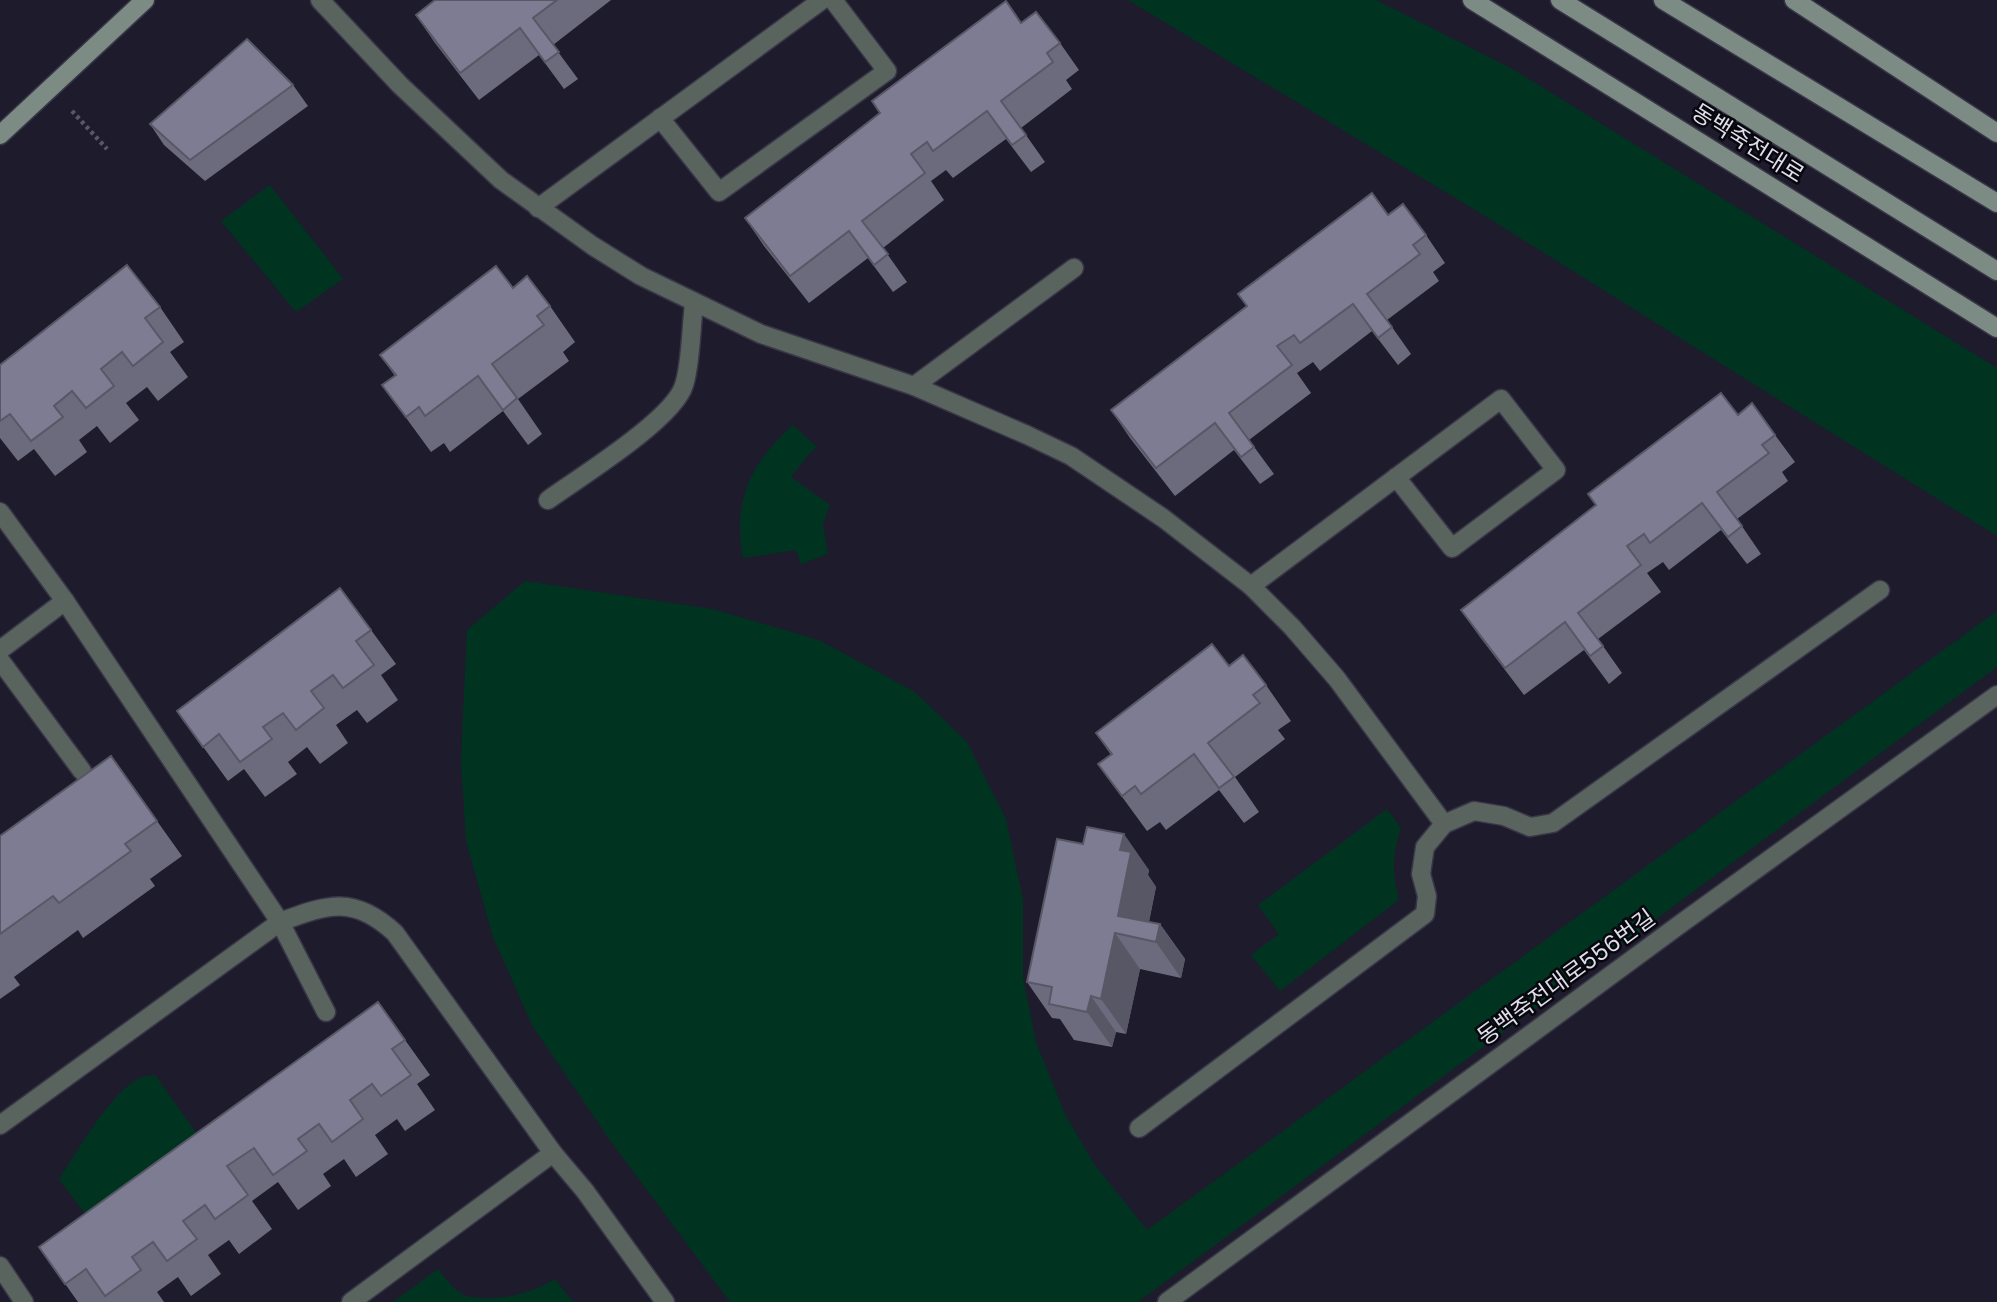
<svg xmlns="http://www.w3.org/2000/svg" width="1997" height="1302" viewBox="0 0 1997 1302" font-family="Poppins,'Noto Sans KR',sans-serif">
<rect width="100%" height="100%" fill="#1d1b2c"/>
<g fill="#003421">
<polygon points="1128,0 1376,0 1511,68 1997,368 1997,536 1485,216"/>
<polygon points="270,185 343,279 296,312 221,221"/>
<path d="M793,425L817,447L808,455L791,477L830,505L823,524L828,554L801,564L796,550L743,558C732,501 751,462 793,425Z"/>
<polygon points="525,581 712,609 819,640 915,692 967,742 1006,819 1023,899 1023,977 1036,1042 1065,1114 1094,1164 1147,1230 1997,611 1997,667 1138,1302 730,1302 609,1139 532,1025 493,937 466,841 461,760 467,630"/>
<path d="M1387,809L1401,828C1392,857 1392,871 1399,900L1280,991L1251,955L1279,934L1258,905Z"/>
<path d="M155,1075L200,1138L89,1219L59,1179C77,1152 110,1093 138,1079C143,1076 149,1076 155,1075Z"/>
<path d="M438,1269C446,1279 454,1291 466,1296C496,1302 529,1295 555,1279L573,1302H393Z"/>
</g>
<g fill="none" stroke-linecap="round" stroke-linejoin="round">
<defs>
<g id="lane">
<polyline points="320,0 400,85 501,180 593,246 641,276 761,334 914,386 1027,435 1071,456 1163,518 1251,586 1292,627 1337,679 1444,824 1474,811 1504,816 1530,827 1553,823 1880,590"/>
<polyline points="660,118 719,192 887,71 833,0"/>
<polyline points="538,208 822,0"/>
<polyline points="914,386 1074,268"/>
<path d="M548,500C580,477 674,419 684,385C691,364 691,327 694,304"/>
<polyline points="0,512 65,601 280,922 326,1012"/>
<polyline points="1251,586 1501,399 1556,470 1452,548 1396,477"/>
<polyline points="0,650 65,601"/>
<polyline points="0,660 82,771"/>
<path d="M0,1125L280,922C328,904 354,895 395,933L553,1153L351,1302"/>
<polyline points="1139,1128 1425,914 1427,896 1421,874 1425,847 1444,824"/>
<polyline points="553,1153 585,1191 665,1302"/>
<polyline points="0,1266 24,1302"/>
</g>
<polyline id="street" points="1167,1302 1679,925 1997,695"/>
<g id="secondary">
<polyline points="1472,0 1997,328"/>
<polyline points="1560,0 1997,271"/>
<polyline points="1663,0 1997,203"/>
<polyline points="1794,0 1997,133"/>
<polyline points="0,135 145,0"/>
</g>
</defs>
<use href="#lane" stroke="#383647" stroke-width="21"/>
<use href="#street" stroke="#383647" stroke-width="21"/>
<use href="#secondary" stroke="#383647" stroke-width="21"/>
<polyline stroke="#585766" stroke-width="4.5" stroke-dasharray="3.5 3.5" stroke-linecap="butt" points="72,111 107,149"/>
<use href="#lane" stroke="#5a645e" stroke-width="18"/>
<use href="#street" stroke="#5a645e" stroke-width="18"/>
<use href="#secondary" stroke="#7c8c84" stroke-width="18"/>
</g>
<g fill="#6c6b7e">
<polygon points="435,0 611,0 553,45 578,79 564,89 539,55 479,100 435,43 416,15"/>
<polygon points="1060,43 1079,70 1066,80 1072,89 1021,128 1045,162 1031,172 1006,139 953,178 946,170 931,181 944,200 883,248 907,282 893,292 868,258 809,303 764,246 745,218"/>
<polygon points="293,85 308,106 205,181 164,145 150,124"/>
<polygon points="1388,215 1426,235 1445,263 1433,272 1439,281 1387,320 1411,354 1398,365 1372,331 1320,371 1313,362 1297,373 1311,393 1249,440 1274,474 1260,484 1234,450 1175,496 1130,438 1111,410 1247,306 1238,294"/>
<polygon points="513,288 550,306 575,342 563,352 569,361 518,399 542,434 528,445 503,411 450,452 444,443 431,452 382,385 395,376 380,355"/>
<polygon points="160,307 184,342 170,352 188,377 158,401 147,387 126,403 139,420 110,443 97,426 79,440 87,452 55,476 34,449 18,461 0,438 0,365"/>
<polygon points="1738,415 1775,435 1795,462 1782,472 1788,481 1737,519 1761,554 1747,564 1721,530 1669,570 1663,562 1647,573 1661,592 1598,639 1622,673 1609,684 1584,650 1524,695 1480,637 1461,610"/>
<polygon points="371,630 396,664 381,675 398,700 367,723 357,710 336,725 348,743 320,764 307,747 288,762 297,774 265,797 244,769 228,781 177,711"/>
<polygon points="1229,666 1266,685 1291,721 1278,730 1285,739 1235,777 1259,812 1244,823 1219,790 1166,830 1160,822 1147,831 1098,764 1111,755 1096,733"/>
<polygon points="157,821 182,856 150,879 155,886 83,938 78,930 14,977 20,985 0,999 0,836"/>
<polygon points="1083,844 1149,870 1148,875 1156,887 1149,922 1160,924 1185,959 1181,978 1140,969 1126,1034 1116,1032 1112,1047 1074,1040 1060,1019 1052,1018 1027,982"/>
<polygon points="378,1002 430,1075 417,1084 435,1110 405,1131 397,1119 375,1135 388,1154 356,1177 344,1159 323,1174 331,1186 298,1210 278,1182 252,1201 272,1229 239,1254 229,1240 208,1255 221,1274 191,1296 178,1277 157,1292 164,1302 78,1302 39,1247"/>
</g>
<g fill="#585766">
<polygon points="1124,834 1149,870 1148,875 1156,887 1145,940 1118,916 1120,850"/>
<polygon points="1160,924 1185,959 1181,978 1156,942"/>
<polygon points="1115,933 1140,969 1126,1034 1101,999"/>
<polygon points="1091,996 1116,1032 1112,1047 1087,1012"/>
</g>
<g fill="#7e7c92" stroke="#585766" stroke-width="2">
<polygon points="435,0 557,0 533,18 559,52 545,62 520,28 460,73 416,15"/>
<polygon points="1006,1 1021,23 1036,12 1060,43 1047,53 1053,62 1001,101 1026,135 1012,145 987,111 933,151 927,142 911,154 925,173 862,221 888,254 874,265 849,231 790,276 745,218 880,113 872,101"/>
<polygon points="247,39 293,85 190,160 150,124"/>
<polygon points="1372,193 1388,215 1403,204 1426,235 1413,245 1420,254 1367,294 1392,327 1378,338 1353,304 1300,343 1294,335 1277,346 1292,365 1229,413 1254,447 1241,457 1215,423 1156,468 1111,410 1247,306 1238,294"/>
<polygon points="127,265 160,307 145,318 163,342 133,366 122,352 101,369 114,386 86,408 72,391 54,406 63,417 31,441 10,414 0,421 0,365"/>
<polygon points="496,266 513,288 527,276 550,306 537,316 544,325 492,364 517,398 503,410 478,376 425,416 419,407 406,417 382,385 396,375 380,355"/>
<polygon points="1721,393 1738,415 1752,403 1775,435 1762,445 1769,453 1717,492 1742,526 1728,537 1702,503 1650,543 1644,534 1627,546 1641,565 1578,613 1603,646 1590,656 1565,622 1505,668 1461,610 1596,505 1588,494"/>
<polygon points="340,588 371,630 356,641 374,665 343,688 333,675 311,691 324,708 296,730 283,713 263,727 272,739 240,762 219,734 203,747 177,711"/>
<polygon points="1212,644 1229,666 1243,655 1266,685 1253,695 1260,703 1208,743 1234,777 1219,788 1194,754 1141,794 1135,786 1122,796 1098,764 1112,754 1096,733"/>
<polygon points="111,756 157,821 125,844 131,851 59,903 53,896 0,934 0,836"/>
<polygon points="1087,827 1124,834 1120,850 1131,852 1118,916 1160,924 1156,942 1115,933 1101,999 1091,996 1087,1012 1049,1004 1052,987 1027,982 1057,839 1083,844"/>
<polygon points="378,1002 405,1040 392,1049 411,1075 381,1096 372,1084 350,1100 363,1119 332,1142 319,1124 298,1139 307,1151 273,1175 254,1148 227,1166 248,1195 215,1219 205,1205 183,1221 197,1239 167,1261 153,1242 132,1257 141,1270 105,1296 86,1269 65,1284 39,1247"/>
</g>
<g text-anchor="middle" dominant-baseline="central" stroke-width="5" stroke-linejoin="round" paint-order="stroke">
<g font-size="23" fill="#dedeea" stroke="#08070e">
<text transform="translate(1748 143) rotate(32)">동백죽전대로</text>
<text transform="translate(1566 977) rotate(-36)">동백죽전대로556번길</text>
</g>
</g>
</svg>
